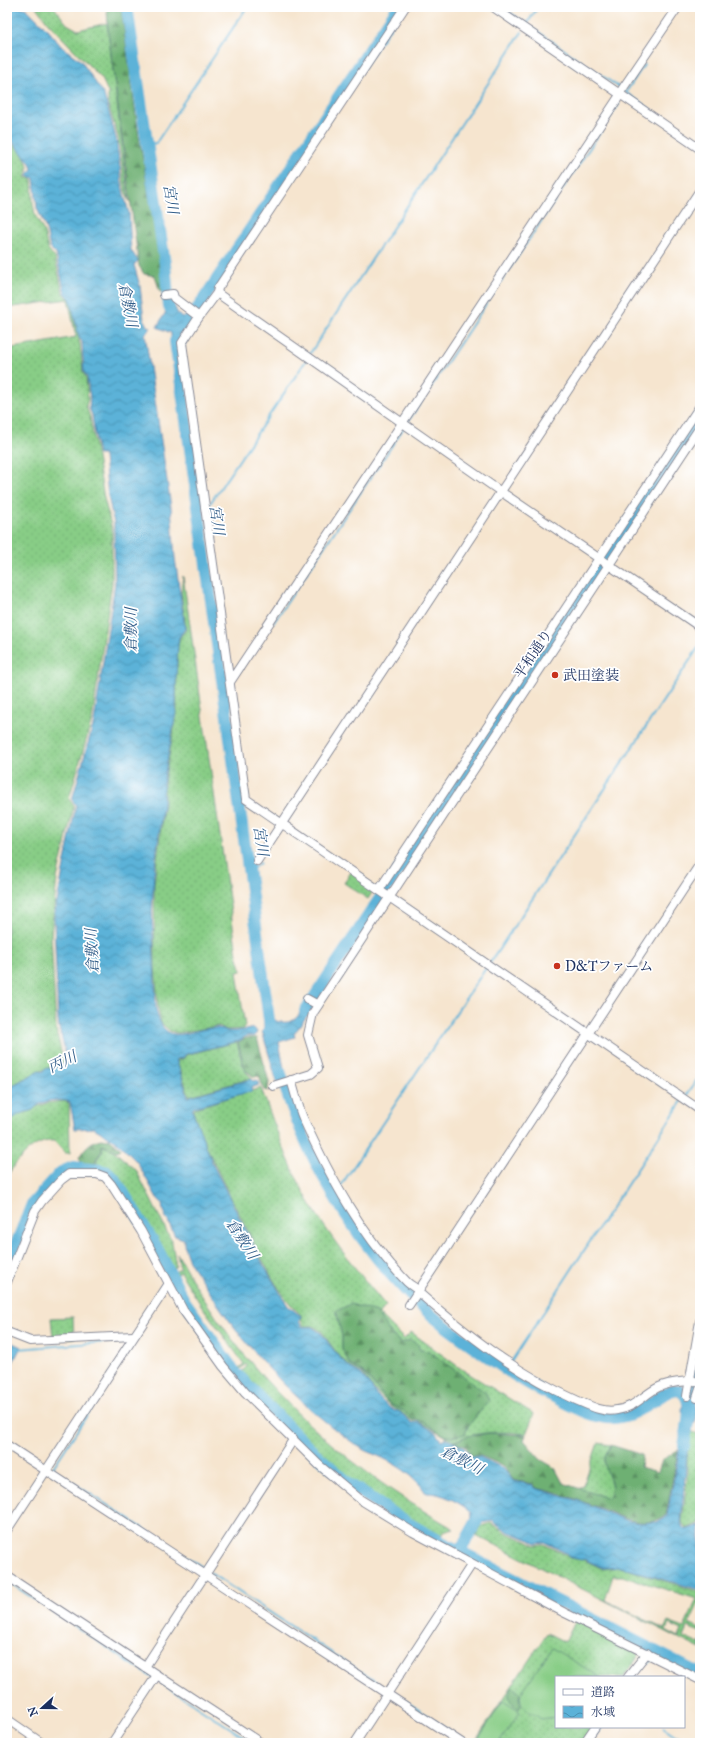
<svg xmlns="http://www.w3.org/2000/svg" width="707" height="1750" viewBox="0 0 707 1750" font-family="'IM FELL Great Primer','Noto Serif JP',serif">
<defs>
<pattern id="grass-dots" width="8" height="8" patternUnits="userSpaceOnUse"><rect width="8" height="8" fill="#88cd86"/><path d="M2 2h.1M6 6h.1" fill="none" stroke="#75b076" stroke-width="1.8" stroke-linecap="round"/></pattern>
<pattern id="forest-firs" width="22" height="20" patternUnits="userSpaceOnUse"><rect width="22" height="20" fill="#6eb073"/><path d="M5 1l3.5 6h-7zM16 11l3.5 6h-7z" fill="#5a9062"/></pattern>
<pattern id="water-waves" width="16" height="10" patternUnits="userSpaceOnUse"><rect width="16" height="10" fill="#5bb2d8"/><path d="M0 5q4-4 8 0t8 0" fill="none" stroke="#4a91b2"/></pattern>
</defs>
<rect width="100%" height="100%" fill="#fff"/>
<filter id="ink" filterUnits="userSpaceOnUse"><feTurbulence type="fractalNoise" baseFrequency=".025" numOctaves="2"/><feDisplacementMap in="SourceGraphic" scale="8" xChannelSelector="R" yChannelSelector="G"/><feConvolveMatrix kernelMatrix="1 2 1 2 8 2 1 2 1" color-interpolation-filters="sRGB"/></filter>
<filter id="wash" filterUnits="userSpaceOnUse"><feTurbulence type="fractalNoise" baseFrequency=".012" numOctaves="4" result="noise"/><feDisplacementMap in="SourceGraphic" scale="16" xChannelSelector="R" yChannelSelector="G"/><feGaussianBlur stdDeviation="0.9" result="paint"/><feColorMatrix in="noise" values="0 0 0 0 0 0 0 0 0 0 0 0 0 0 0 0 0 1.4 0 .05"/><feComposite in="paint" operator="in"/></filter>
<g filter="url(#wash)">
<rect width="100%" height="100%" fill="#f6e5cf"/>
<g fill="url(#grass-dots)" stroke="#527e72" fill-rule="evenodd">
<polygon points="36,7 54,7 67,24 78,30 107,23 129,201 125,191 118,137 108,104 108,92 102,79 49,24"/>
<path d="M7,138C17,150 35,161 25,177L32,179L33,204L35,215L44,232L48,249L55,258L63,293L70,299L80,344L83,372L86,378L88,399L86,406L90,417L104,498L112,529V583L92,720L69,799L74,806L57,878L51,935L56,1029L64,1064C39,1069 28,1076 7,1089V349L76,337L68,299L7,308Z"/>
<polygon points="183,576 237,954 242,971 237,972 245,1026 244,1029 227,1030 219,1026 178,1033 170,1031 161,1023 158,1008 155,966 154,884 164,803 164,783 177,713 176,677 178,645 180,637 186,630 181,592"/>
<polygon points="351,872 375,888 368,899 344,883"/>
<polygon points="237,1042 244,1070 252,1078 189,1096 177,1060 183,1059 186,1055"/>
<path d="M261,1088C275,1126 288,1164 308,1200C330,1238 358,1272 386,1306L379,1314L404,1339L411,1332L463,1370L534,1414L526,1434C501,1431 477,1431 454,1441L418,1421H412L400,1411L391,1407L369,1384L362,1373L350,1367L338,1355L322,1332L313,1326H304L301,1321L302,1316C277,1294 263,1260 248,1231C228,1192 207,1153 193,1111L195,1108ZM336,1311L376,1312L391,1334L401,1343L420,1350L488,1401L468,1426L465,1434L438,1431L420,1419H412L403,1410L391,1405L342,1349V1336Z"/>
<path d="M64,1101L69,1103L70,1153H65L54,1141C34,1139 17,1161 7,1176V1125L17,1115L33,1110L36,1107L47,1103Z"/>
<path d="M102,1146L112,1149L136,1170L172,1242L176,1266L171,1270L158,1243L119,1180C112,1171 107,1167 96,1166L97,1159L103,1151Z"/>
<path d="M177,1253C242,1374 336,1462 454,1529L443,1532L441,1536C359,1493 301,1442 241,1373L247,1366L246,1364L239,1370L204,1323L173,1273L180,1269ZM180,1272L201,1305L244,1364L239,1368C218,1345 188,1304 175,1275Z"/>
<polygon points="73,1317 74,1338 53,1339 51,1318"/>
<path d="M690,1431L698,1434C699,1443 697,1452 698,1461L700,1462V1470L697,1476L700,1483V1523L686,1529L682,1522L687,1480V1453Z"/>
<path d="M598,1443L611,1445C609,1449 606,1453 605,1457C603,1473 618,1484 608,1498L579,1489L583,1486Z"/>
<path d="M491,1523L509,1534L536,1545L543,1544L567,1555L569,1558L584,1560L603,1569L620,1567L700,1592V1601L689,1624L700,1629V1632L687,1627L683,1637L699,1644L700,1642V1649L476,1535L481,1526ZM613,1576H622L697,1599L684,1628L668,1622L664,1629L605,1600ZM669,1624L682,1630L679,1637L666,1630Z"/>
<polygon points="576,1620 634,1650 639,1654 625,1677 556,1677 556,1727 592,1727 582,1743 474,1743 547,1633 565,1642"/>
</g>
<g fill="url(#forest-firs)" stroke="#447068">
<polygon points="107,7 121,7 138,130 162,272 163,291 160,292 155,276 144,274 139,266 108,31"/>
<polygon points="246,1038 257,1038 269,1082 268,1091 264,1090 259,1076 254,1077 245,1070 238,1042"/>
<path d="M101,1139L110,1140L121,1149L117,1151L102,1145V1151L96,1159L95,1166L81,1162L79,1157C85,1148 90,1141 101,1139Z"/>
<path d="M351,1304L376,1312L391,1334L401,1343L410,1340L418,1344L420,1350L429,1351L486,1393L489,1401L468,1426L465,1434C461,1435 456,1437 452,1437C437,1436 428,1419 412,1419L403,1410L391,1405L363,1372L350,1365L342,1349V1336L336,1311Z"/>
<path d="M491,1433L526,1435L524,1440L540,1459L555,1468L563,1483L608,1498C619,1484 602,1473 605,1457C606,1453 609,1449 611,1445L642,1455L640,1467L658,1472L662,1460L678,1450L666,1515C657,1521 650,1523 640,1522C627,1521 616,1514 605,1510C582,1501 560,1493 536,1488L533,1484L513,1480L504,1466L481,1456H472L466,1447L454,1442L467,1436Z"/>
<path d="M513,1687L520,1693L519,1699L521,1705L519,1709C510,1704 505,1696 513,1687Z"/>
</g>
<g fill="#88cd86" stroke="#527e72">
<path d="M552,1648L600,1677H556V1717L541,1719C532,1712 517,1707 521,1693Z"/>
<polygon points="503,1701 520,1712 499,1743 480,1743 477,1741"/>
</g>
<g fill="url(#water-waves)" stroke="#3b709b">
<path d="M7,7L26,8L48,30L61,46L81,61L104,95L116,138L123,191L129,213L131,250L138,261L134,265L140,286L144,320L147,326L151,328L145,334L171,507L175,558L185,629L179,637L178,645L176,677V713L163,783V803L154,872L152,910L156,1009C165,1052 190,1027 218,1028C221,1028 224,1030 227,1031C236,1032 246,1030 254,1028L257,1032L255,1036H246L239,1041L186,1054L183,1058L176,1059L188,1097L252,1079L253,1081L257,1080L259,1085L251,1088L252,1091L194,1107L192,1110L214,1167L264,1266L288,1306L301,1316L299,1322L303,1327H312L321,1333L338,1356L350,1368L361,1374L381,1400L391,1409L400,1412L412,1423L418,1422L435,1432L441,1440L446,1438L464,1448L472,1457H480L503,1468L513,1481L533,1485L535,1488L582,1502L628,1521L639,1523L657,1522L667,1516L683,1430L689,1431L681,1522L683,1528L686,1530L700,1525V1590L621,1567L603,1568L584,1559L581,1560L569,1557L568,1554L544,1542L537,1543L509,1532L492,1521L480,1523L475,1531H470L472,1513C461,1503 441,1492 426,1493C415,1475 394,1463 376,1455C369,1452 362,1449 356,1445C295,1402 245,1348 205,1285C196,1271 183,1257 184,1239L175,1236L163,1211L162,1203L157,1198L137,1162L117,1142L94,1128L75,1129L70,1102C60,1098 39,1100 33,1110C20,1114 17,1114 7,1125V1091L15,1084L39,1071L42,1072L47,1068L52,1069L56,1067H66C67,1049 60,1037 58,1020L54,917L76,805L72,800L94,722L115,583L114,523L108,496L104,457L103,455H98L92,415L89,408L90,398L87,377L84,372L82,342L79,337L70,298L65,293L56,254L50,248L46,229L37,208L34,178L27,176L32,169L30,163L7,135Z"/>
<path d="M169,297C175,303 175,313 182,318L191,315L196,318L181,355L172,356L171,333L157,327L168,308L165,298Z"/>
<path d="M307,1002L314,1006L294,1034L295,1037L279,1042L286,1079L277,1082L262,1031L264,1029V1019L273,1017L276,1021C295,1026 298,1016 307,1002Z"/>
<polygon points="7,1340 21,1347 7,1374"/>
<polygon points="689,1398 696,1399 697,1416 695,1423 691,1425 683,1424 685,1413 682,1411 683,1403 688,1401"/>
</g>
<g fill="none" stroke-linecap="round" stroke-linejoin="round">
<g stroke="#5bb2d8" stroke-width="2">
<polyline points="502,7 620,88"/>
<polyline points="527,24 538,7"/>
<polyline points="624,91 700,144"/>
<polyline points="626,92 644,65"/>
<polyline points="146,145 156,143 158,140 247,7"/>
<polyline points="309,355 522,32"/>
<polyline points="407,423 619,104"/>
<polyline points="207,508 307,359"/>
<polyline points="199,518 203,513"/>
<polyline points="274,622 405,426"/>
<polyline points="697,862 700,857"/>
<polyline points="248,872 260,863"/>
<polyline points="490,963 700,645"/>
<polyline points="685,1098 700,1075"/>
<polyline points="340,1187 486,968"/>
<polyline points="333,1195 338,1190"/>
<polyline points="160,1288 164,1282"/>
<polyline points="18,1349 119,1341"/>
<polyline points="511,1362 682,1101"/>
<polyline points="52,1469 207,1570"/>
<polyline points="52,1469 99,1397"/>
<polyline points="210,1573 387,1689"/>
<polyline points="7,1581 153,1678"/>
<polyline points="634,1677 638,1671 652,1660"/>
<polyline points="157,1680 253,1743"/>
<polyline points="391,1691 447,1729"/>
<polyline points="663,1727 687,1743"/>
<polyline points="463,1739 469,1743"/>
<polyline points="591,1743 602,1727"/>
</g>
<g stroke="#5bb2d8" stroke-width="12">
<polyline points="127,7 165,264 169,307"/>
<polyline points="187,324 398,7"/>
<polyline points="175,341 271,1034"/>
<polyline points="305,1011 700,415"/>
<path d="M280,1071C304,1153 347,1230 406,1291C428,1315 457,1335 484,1354C505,1369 526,1384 550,1395C570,1405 598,1423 621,1417C639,1413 655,1399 671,1390C699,1387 686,1431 684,1446"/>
<polyline points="7,1267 32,1204 61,1172 73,1167 100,1170 108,1172 115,1179 156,1246 184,1300 235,1372 307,1446 351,1485 401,1519 440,1541 700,1674"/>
<polyline points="689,1410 700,1361"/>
<polyline points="460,1551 478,1519"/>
</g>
</g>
</g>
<g filter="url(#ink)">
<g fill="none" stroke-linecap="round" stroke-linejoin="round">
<defs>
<g id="minor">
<polyline points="493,7 700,149"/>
<polyline points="619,94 678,7"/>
<polyline points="217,293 494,487 700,627"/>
<polyline points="164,295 173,294 174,298 199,317 217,293 218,288 405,7"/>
<polyline points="199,317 182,343 246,799 700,1110"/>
<polyline points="230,682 620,95"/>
<polyline points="257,861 700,190"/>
<polyline points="379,890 700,406"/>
<polyline points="307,999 318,1005"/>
<path d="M291,1080C295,1092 298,1106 303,1118C330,1177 361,1235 407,1282C411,1286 415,1287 419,1291"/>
<polyline points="273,1086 311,1074 318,1068 308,1035 313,1013 700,427"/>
<polyline points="7,1282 35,1211 42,1201 61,1180 69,1174 97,1174 105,1177 111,1184 141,1231 183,1310 223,1366 245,1392 319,1465 361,1500 413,1532 565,1613 700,1680"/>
<path d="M418,1292C466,1334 516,1373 574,1399C588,1405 602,1413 617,1410C635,1408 644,1394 659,1387C669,1382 679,1382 689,1381"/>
<polyline points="409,1305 700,864"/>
<polyline points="7,1332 30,1341 133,1336"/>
<polyline points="689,1379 700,1383"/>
<polyline points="687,1396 700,1321"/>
<polyline points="697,1398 700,1389"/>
<polyline points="7,1445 462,1743"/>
<polyline points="7,1530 168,1285"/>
<polyline points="7,1576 145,1667"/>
<polyline points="157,1675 261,1743"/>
<polyline points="628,1677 647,1653"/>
<polyline points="7,1719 42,1743"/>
<polyline points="112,1743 157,1675 145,1667 293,1440"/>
<polyline points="355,1743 472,1564"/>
<polyline points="584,1743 595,1727"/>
</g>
</defs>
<use href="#minor" stroke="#888a96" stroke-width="10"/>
<use href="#minor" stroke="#fff" stroke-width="8"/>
</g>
</g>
<g fill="#c8321e" stroke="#fff" stroke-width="1.5">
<circle cx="555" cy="675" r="4"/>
<circle cx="557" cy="966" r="4"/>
</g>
<g text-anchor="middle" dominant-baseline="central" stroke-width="3.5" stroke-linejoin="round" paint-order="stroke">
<g font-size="14" fill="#1b2f5e" stroke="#fff">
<text transform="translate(533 654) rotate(-56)">平和通り</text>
</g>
<g font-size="14" fill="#1b2f5e" stroke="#fff" text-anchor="start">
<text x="563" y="675">武田塗装</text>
<text x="565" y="966">D&amp;Tファーム</text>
</g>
<g font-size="15" font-style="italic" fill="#315d89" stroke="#fff">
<text transform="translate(171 199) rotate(81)">宮川</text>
<text transform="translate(128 305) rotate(79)">倉敷川</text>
<text transform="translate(217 520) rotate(82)">宮川</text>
<text transform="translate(131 630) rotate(-90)">倉敷川</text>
<text transform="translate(261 841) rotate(82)">宮川</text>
<text transform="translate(92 951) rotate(-93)">倉敷川</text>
<text transform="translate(62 1062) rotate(-26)">丙川</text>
<text transform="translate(242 1239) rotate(57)">倉敷川</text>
<text transform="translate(462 1460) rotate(27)">倉敷川</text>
</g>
</g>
<rect width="707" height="1750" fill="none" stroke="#fff" stroke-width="24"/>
<rect x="555" y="1676" width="130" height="52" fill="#ffffff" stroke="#a4acbf"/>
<rect x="563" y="1689" width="20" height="6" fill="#ffffff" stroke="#a4acbf"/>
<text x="591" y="1696" font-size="12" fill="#1b2f5e">道路</text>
<rect x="563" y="1706" width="20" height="12" fill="url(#water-waves)" stroke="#a4acbf"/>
<text x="591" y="1716" font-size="12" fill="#1b2f5e">水域</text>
<g transform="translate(42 1708) rotate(249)" stroke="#ffffff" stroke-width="3" paint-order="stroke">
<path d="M0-3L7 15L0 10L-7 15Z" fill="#1b2f5e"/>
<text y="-6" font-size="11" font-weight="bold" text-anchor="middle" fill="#1b2f5e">N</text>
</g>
</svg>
